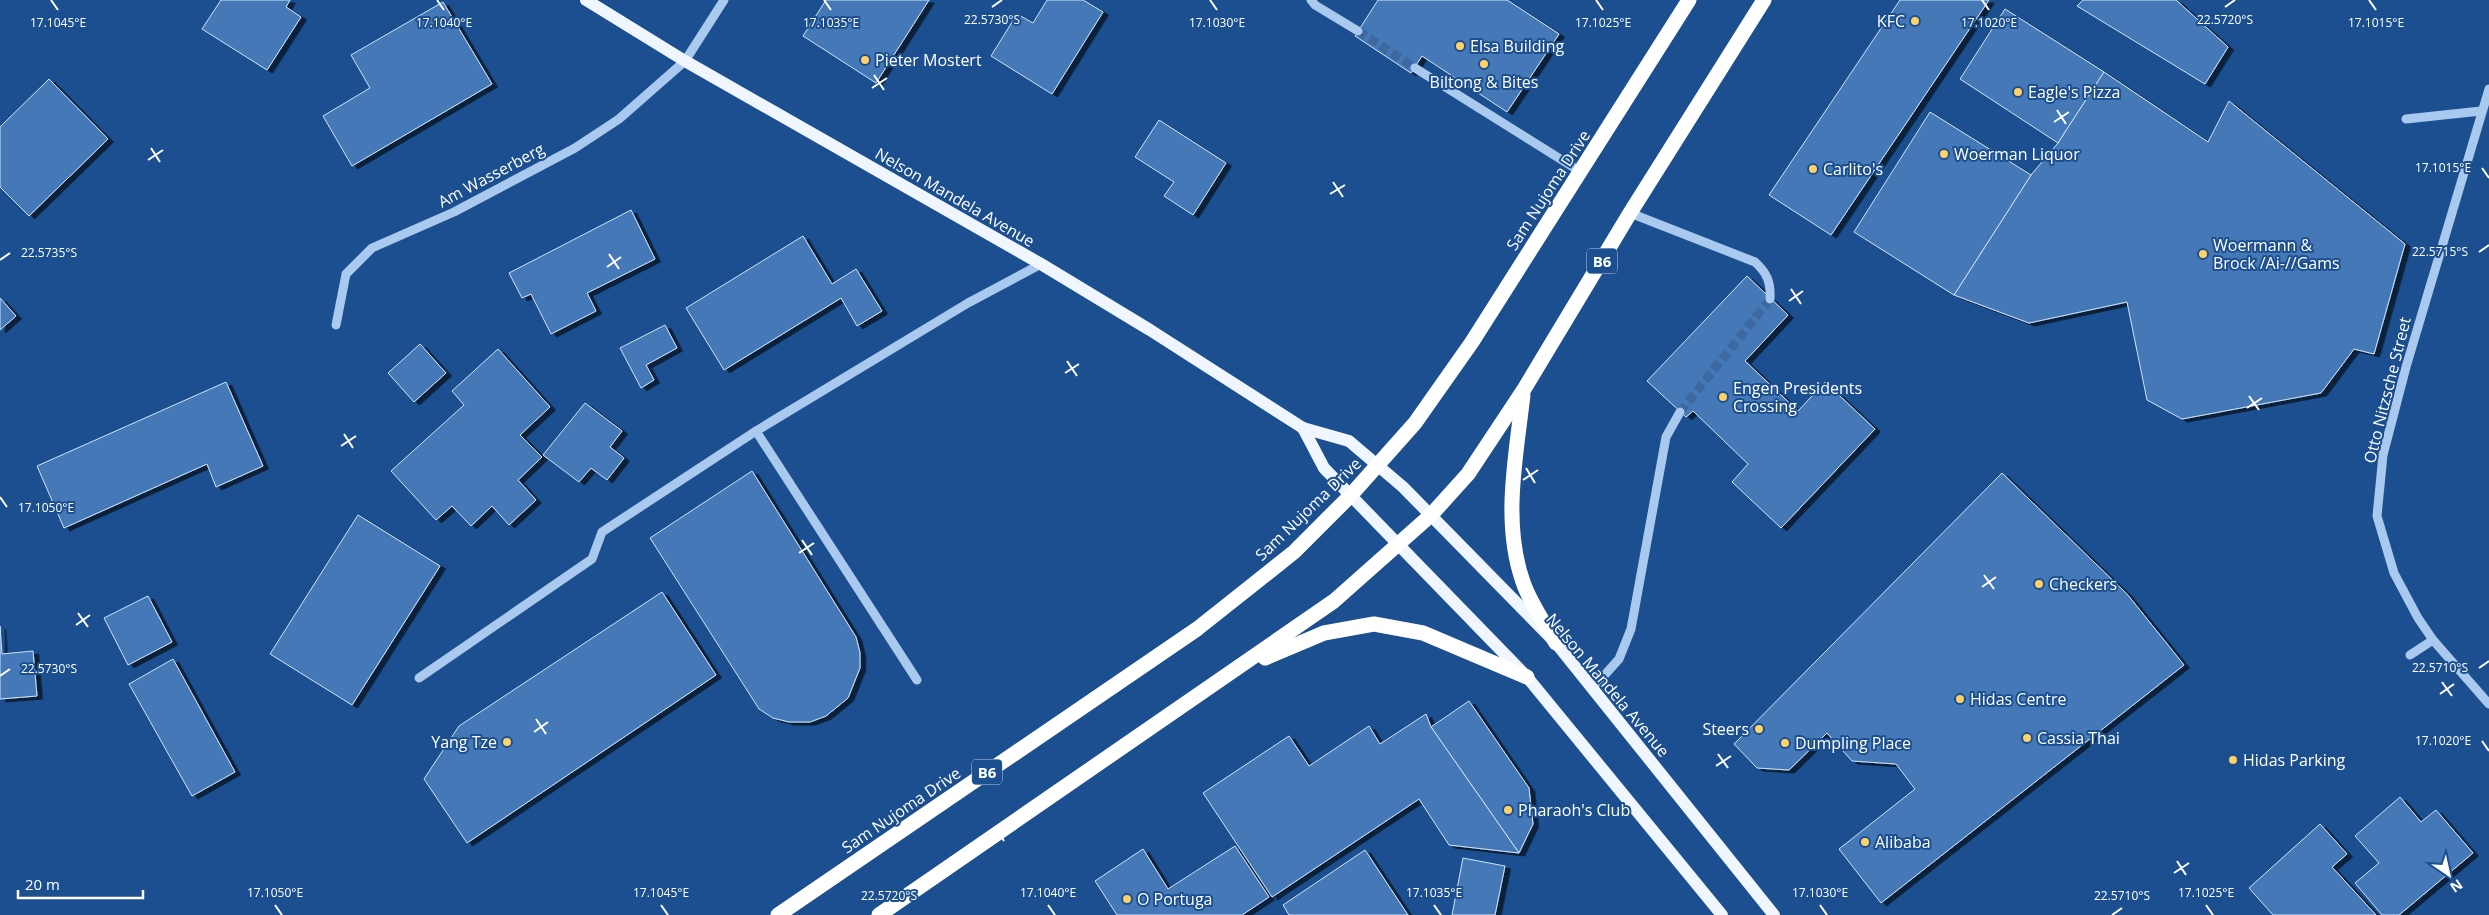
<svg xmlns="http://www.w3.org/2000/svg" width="2489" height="915" viewBox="0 0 2489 915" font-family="'Open Sans',sans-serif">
<defs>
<filter id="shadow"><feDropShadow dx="5.5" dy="3" stdDeviation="0" flood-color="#0009"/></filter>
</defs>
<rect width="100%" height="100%" fill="#1b4f8f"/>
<g fill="#4478b7" stroke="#cfe3fa" filter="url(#shadow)">
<polygon points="221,0 290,0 286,7 301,17 267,70 202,29"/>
<polygon points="826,0 929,0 876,83 803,36"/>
<polygon points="1047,0 1083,0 1103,12 1052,94 991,56 1017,14 1033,23"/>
<polygon points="1378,0 1507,0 1559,34 1507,112 1422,56 1411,73 1355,36"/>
<polygon points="1900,0 1989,0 1831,235 1769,195"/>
<polygon points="2083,0 2176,0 2228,47 2205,84 2077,6"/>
<polygon points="443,2 492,84 352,166 323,116 370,88 351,55"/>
<polygon points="2005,9 2104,72 2058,143 1960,79"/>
<polygon points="2104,72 2208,142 2229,101 2405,244 2374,354 2354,349 2321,393 2182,419 2147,400 2127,302 2029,323 1954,295 2031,175 2058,143"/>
<polygon points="49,79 108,139 29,216 0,187 0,127"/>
<polygon points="1930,112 2031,175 1954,295 1854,232"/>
<polygon points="1159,120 1226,163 1193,215 1164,196 1174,182 1135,157"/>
<polygon points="631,210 655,259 587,293 596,311 551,334 531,294 522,298 509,273"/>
<polygon points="803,236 832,284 856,269 882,311 857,326 841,298 724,370 686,308"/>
<polygon points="1747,276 1788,315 1745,361 1798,411 1825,382 1875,429 1781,528 1732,482 1748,464 1693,411 1686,417 1647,381"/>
<polygon points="0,298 16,316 0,330"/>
<polygon points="665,325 677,348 646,365 654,380 641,388 620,348"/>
<polygon points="420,344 446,373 414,402 388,373"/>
<polygon points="498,349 550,407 520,435 542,457 518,480 536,500 509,525 492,506 471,526 452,506 436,520 391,471 464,405 452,391"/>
<polygon points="226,382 263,466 216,487 207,464 64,528 37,466"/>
<polygon points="585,403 622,431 610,447 624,458 607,480 591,468 579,482 543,455"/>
<polygon points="752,471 856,637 860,653 860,668 848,698 826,716 810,722 789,722 773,718 759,709 650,538"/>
<polygon points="2002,473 2127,594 2184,665 1881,903 1839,849 1915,789 1896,764 1852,761 1827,733 1789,770 1757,768 1734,744"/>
<polygon points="358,515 440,566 352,705 270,654"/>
<polygon points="662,592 716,675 467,843 424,779 459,726"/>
<polygon points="148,596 172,642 128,665 104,618"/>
<polygon points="0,626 2,654 33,651 37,696 0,699"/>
<polygon points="173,659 235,772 192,796 129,684"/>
<polygon points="1469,701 1529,788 1533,824 1519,853 1431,727"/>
<polygon points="1426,714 1431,727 1519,853 1449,845 1419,799 1272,897 1203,793 1289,736 1309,766 1369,726 1380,744"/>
<polygon points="2400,797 2421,822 2436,810 2473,853 2399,915 2382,915 2355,883 2379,863 2355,836"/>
<polygon points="2320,824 2347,854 2332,867 2376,915 2273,915 2249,888"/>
<polygon points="1235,846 1269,897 1242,915 1117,915 1095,881 1143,849 1168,889"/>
<polygon points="1365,850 1408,915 1289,915 1283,905"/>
<polygon points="1463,858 1505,866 1495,915 1452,915"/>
</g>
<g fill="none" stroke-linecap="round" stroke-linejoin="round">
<g stroke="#3d69a0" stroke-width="9" stroke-dasharray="9 4.5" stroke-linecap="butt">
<polyline points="1358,31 1415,68"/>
<polyline points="1680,412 1770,299"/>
</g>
<g stroke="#a9c9ee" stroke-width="9">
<polyline points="1311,0 1315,5 1358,31"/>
<polyline points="1415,68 1581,172"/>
<polyline points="2489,89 2406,367 2383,455 2377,516 2394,573 2418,618 2433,640 2489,704"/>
<polyline points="2406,119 2481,111"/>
<path d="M1630,213L1755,262C1767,273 1771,282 1770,299"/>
<polyline points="336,325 346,274 372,248 454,212 575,148 619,119 685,61 724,0"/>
<polyline points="2410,655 2433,640"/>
<polyline points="419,678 592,559 602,532 756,431"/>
<polyline points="917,680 756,431 968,303 1041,264"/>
<polyline points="1593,688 1619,659 1631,629 1666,437 1680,412"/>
</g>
<g stroke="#f0f6ff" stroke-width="12">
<polyline points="586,0 685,61 1041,264 1150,330 1303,428 1349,441 1403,487 1556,643 1774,915"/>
<polyline points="1303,428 1324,468 1527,677 1722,915"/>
</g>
<g stroke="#fff" stroke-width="15">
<path d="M1523,395C1516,457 1502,522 1523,582C1530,603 1545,624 1556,643"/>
<polyline points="1265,658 1324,633 1374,624 1423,633 1527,677"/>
<polyline points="778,915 1197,629 1294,552 1350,496 1415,423 1472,342 1689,0"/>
<polyline points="879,915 1334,601 1431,515 1468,474 1523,391 1630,213 1764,0"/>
</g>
</g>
<path fill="none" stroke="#fff" stroke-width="2" d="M51,0L58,10M437,0L444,10M824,0L831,10M1210,0L1217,10M1596,0L1603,10M1982,0L1989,10M2369,0L2376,10M992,7L1002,0M2225,7L2235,0M874,75L884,90M872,88L887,78M2057,110L2066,124M2054,122L2069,112M151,148L160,162M148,160L163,150M2482,168L2489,178M1333,182L1343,197M1330,194L1345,185M2479,252L2489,245M609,254L619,269M0,260L10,253M607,267L621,257M1791,289L1801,304M1789,301L1803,291M1067,361L1077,376M1065,373L1079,364M2249,396L2259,410M2247,408L2262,398M344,434L353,448M341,446L356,436M1526,468L1535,483M1523,480L1538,470M0,497L7,507M802,540L812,555M799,553L814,543M1984,575L1994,589M1982,587L1996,577M78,613L88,627M76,625L90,615M1260,647L1270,662M1258,659L1272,650M2479,668L2489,661M0,676L10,669M2442,682L2452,696M2440,694L2454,684M536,719L546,734M534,732L548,722M2482,741L2489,751M1718,754L1728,768M1716,766L1731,756M995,826L1004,841M992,838L1007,829M2177,861L2186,875M2174,873L2189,863M275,905L282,915M661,905L668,915M1048,905L1055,915M1434,905L1441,915M1820,905L1827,915M2206,905L2213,915M879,915L889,908M2112,915L2122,908"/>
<g fill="#ffd166" stroke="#1b4f8f" stroke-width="2">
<circle cx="1915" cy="21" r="5"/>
<circle cx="1460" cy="46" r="5"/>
<circle cx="865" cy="60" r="5"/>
<circle cx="1484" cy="64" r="5"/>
<circle cx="2018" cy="92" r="5"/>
<circle cx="1944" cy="154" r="5"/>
<circle cx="1813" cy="169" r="5"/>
<circle cx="2203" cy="254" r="5"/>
<circle cx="1723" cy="397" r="5"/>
<circle cx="2039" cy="584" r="5"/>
<circle cx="1960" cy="699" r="5"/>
<circle cx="1759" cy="729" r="5"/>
<circle cx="2027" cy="738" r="5"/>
<circle cx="507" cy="742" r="5"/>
<circle cx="1785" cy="743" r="5"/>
<circle cx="2233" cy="760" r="5"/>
<circle cx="1508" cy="810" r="5"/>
<circle cx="1865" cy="842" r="5"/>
<circle cx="1127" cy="899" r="5"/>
</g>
<g text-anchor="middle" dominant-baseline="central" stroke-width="4" stroke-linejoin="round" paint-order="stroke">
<g fill="#1b4f8f" stroke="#bbcadd" stroke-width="1">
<rect x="1587" y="248.5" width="30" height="25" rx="4"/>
<rect x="972" y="759.5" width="30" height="25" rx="4"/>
</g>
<g font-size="15" font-weight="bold" fill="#fff">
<text x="1602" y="261">B6</text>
<text x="987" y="772">B6</text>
</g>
<g font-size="16" fill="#fff" stroke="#1b4f8f" text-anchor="start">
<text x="1905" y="21" text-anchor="end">KFC</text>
<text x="1470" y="46">Elsa Building</text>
<text x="875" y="60">Pieter Mostert</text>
<text x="1484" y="82" text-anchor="middle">Biltong &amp; Bites</text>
<text x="2028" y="92">Eagle's Pizza</text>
<text x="1954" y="154">Woerman Liquor</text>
<text x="1823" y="169">Carlito's</text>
<text x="2213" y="245">Woermann &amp;<tspan x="2213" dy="18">Brock /Ai-//Gams</tspan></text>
<text x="1733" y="388">Engen Presidents<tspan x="1733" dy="18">Crossing</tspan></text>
<text x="2049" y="584">Checkers</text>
<text x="1970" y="699">Hidas Centre</text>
<text x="1749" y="729" text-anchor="end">Steers</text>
<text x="2037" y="738">Cassia Thai</text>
<text x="497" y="742" text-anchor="end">Yang Tze</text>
<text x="1795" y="743">Dumpling Place</text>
<text x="2243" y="760">Hidas Parking</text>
<text x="1518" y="810">Pharaoh's Club</text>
<text x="1875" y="842">Alibaba</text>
<text x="1137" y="899">O Portuga</text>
</g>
<g font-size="16" fill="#fff" stroke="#1b4f8f">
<text transform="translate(491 175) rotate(-28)">Am Wasserberg</text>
<text transform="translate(1548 190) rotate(-57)">Sam Nujoma Drive</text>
<text transform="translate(955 197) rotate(30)">Nelson Mandela Avenue</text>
<text transform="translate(2387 390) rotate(-76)">Otto Nitzsche Street</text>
<text transform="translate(1308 509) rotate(-44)">Sam Nujoma Drive</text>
<text transform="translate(1608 685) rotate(50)">Nelson Mandela Avenue</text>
<text transform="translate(901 810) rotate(-34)">Sam Nujoma Drive</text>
</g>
</g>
<g font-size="12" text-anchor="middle" fill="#fff" stroke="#1b4f8f" stroke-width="4" stroke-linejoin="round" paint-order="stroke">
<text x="992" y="24">22.5730°S</text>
<text x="2225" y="24">22.5720°S</text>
<text x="2376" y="27">17.1015°E</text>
<text x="58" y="27">17.1045°E</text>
<text x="444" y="27">17.1040°E</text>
<text x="831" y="27">17.1035°E</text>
<text x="1217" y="27">17.1030°E</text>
<text x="1603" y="27">17.1025°E</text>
<text x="1989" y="27">17.1020°E</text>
<text x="2443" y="172">17.1015°E</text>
<text x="2440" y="256">22.5715°S</text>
<text x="49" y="257">22.5735°S</text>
<text x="46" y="512">17.1050°E</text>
<text x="2440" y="672">22.5710°S</text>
<text x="49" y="673">22.5730°S</text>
<text x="2443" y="745">17.1020°E</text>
<text x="275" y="897">17.1050°E</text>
<text x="661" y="897">17.1045°E</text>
<text x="1048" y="897">17.1040°E</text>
<text x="1434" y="897">17.1035°E</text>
<text x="1820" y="897">17.1030°E</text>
<text x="2206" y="897">17.1025°E</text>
<text x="889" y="900">22.5720°S</text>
<text x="2122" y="900">22.5710°S</text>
</g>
<g transform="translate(2449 875) rotate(146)" stroke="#1b4f8f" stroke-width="4" paint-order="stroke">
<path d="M0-4L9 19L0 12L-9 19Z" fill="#ffffff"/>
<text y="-8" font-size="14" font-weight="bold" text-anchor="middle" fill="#ffffff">N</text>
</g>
<path d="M18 890v8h125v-8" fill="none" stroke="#ffffff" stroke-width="2.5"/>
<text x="25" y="890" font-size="15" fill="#ffffff" stroke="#1b4f8f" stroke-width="4" paint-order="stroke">20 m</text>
</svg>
